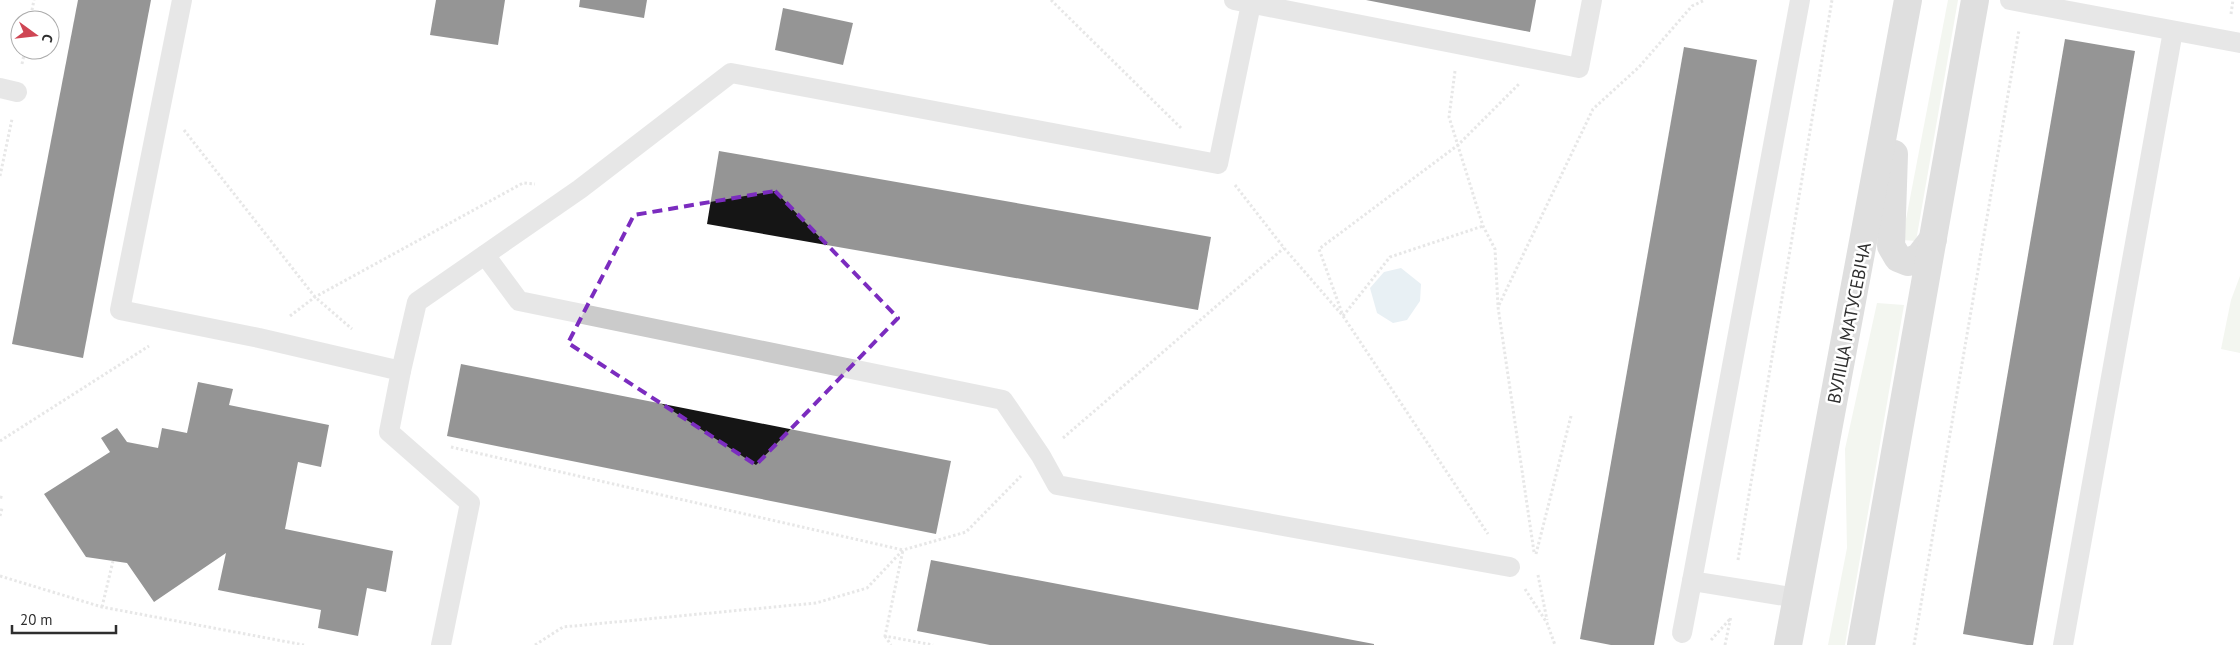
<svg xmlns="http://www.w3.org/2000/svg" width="2240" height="645" viewBox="0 0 2240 645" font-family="'PT Sans',sans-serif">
<rect width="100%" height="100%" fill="#fff"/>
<g fill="#e5eade">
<polygon points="1948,0 1958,0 1916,241 1902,240"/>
<polygon points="2240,276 2240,353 2221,349 2231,300"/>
<polygon points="1877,303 1904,305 1845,645 1828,645 1847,548 1845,449"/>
</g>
<polygon fill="#ccdde7" points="1401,268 1421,284 1420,301 1407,320 1393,323 1377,313 1370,288 1384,272"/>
<g fill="#151515">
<polygon points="78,0 151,0 83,358 12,344"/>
<polygon points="436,0 505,0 498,45 430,35"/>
<polygon points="580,0 647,0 644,18 579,7"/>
<polygon points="1366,0 1536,0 1530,32"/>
<polygon points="783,8 853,23 843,65 775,50"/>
<polygon points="2065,39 2135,51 2033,645 2027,645 1963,634"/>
<polygon points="1684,47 1757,60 1654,645 1611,645 1580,639"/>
<polygon points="719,151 1211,237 1198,310 707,224"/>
<polygon points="461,364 951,461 936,534 447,436"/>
<polygon points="198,382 233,389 229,405 329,425 321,467 298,462 285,529 393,551 386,592 367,588 358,636 318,628 321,610 218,590 226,553 154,602 127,563 86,557 44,494 110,452 101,438 117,428 127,442 158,448 162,428 187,433"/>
<polygon points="931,560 1374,644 1374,645 990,645 917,631"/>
</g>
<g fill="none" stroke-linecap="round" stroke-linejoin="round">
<g stroke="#cbcbcb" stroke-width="3" stroke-dasharray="2.5 2.5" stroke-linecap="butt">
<polyline points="1051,0 1181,128"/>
<polyline points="2231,14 2233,0"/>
<polyline points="30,20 34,0"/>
<polyline points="22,64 25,50"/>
<polyline points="1455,71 1449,117 1483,226 1495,249 1498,306"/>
<polyline points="184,130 315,297 352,329"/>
<polyline points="0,176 12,119"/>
<polyline points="1235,185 1284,248 1343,316 1488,534"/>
<polyline points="1342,313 1319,249 1458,145 1519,84"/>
<polyline points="290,316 315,297 523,183 535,184"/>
<polyline points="1343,316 1390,257 1483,226"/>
<polyline points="1063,438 1284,248"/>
<polyline points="0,441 149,346"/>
<polyline points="451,447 903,550 885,636 933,645"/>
<polyline points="0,497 4,498"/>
<polyline points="0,516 2,508"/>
<polyline points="1534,552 1498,307 1593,109 1639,67 1692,6 1705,0"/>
<polyline points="1536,554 1571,416"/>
<polyline points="1738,560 1832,0"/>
<polyline points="1538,575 1547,620"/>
<polyline points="0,576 102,607 304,645"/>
<polyline points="1525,589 1547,623 1555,645"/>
<polyline points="102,607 113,561"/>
<polyline points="885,636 891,645"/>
<polyline points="1711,640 1730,619"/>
<polyline points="535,645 563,627 816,603 867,588 903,550 966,532 1021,476"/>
<polyline points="1725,645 1731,616"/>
<polyline points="1914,645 2019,30"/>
</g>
<g stroke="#cbcbcb" stroke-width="20">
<polyline points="182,0 120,310 259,338 401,371 389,432 470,503 441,645"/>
<polyline points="1234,0 1579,68 1592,0"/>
<polyline points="2010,0 2240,43"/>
<polyline points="0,88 17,92"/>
<polyline points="485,255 519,301 1003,400 1041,456 1057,485 1510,567"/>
<polyline points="401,371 417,302 580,189 731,73 1218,164 1251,4"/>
<polyline points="1797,598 1692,581 1800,0"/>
<polyline points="1682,633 1692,581"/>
<polyline points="2063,645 2173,31"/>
</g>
<g stroke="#b8b8b8" stroke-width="28">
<polyline points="1894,154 1891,246 1898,258 1908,262 1919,257 1933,239"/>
<polyline points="1788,645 1908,0"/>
<polyline points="1861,645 1975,0"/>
</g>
</g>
<path d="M0 0H2240V645H0ZM775,191L898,318L756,465L568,343L634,215Z" fill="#fff" fill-opacity=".55" fill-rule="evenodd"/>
<path fill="none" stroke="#7b2cbf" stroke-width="4" stroke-dasharray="10 6" stroke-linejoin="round" d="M775,191L898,318L756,465L568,343L634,215Z"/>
<g text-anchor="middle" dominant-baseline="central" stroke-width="5" stroke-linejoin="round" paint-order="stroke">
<g font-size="18" fill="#2e2e2e" stroke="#fff">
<text transform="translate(1849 323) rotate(-79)">ВУЛІЦА МАТУСЕВІЧА</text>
</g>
</g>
<g transform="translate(35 35) rotate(105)"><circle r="24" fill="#ffffff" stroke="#ababab"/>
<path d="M0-4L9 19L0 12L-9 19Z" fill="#cf4654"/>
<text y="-8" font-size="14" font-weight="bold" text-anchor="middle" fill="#2e2e2e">С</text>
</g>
<path d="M12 625v8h104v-8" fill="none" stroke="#2e2e2e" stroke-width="2.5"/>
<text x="20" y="625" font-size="15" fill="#2e2e2e" stroke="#ffffff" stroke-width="4" paint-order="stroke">20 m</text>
</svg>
